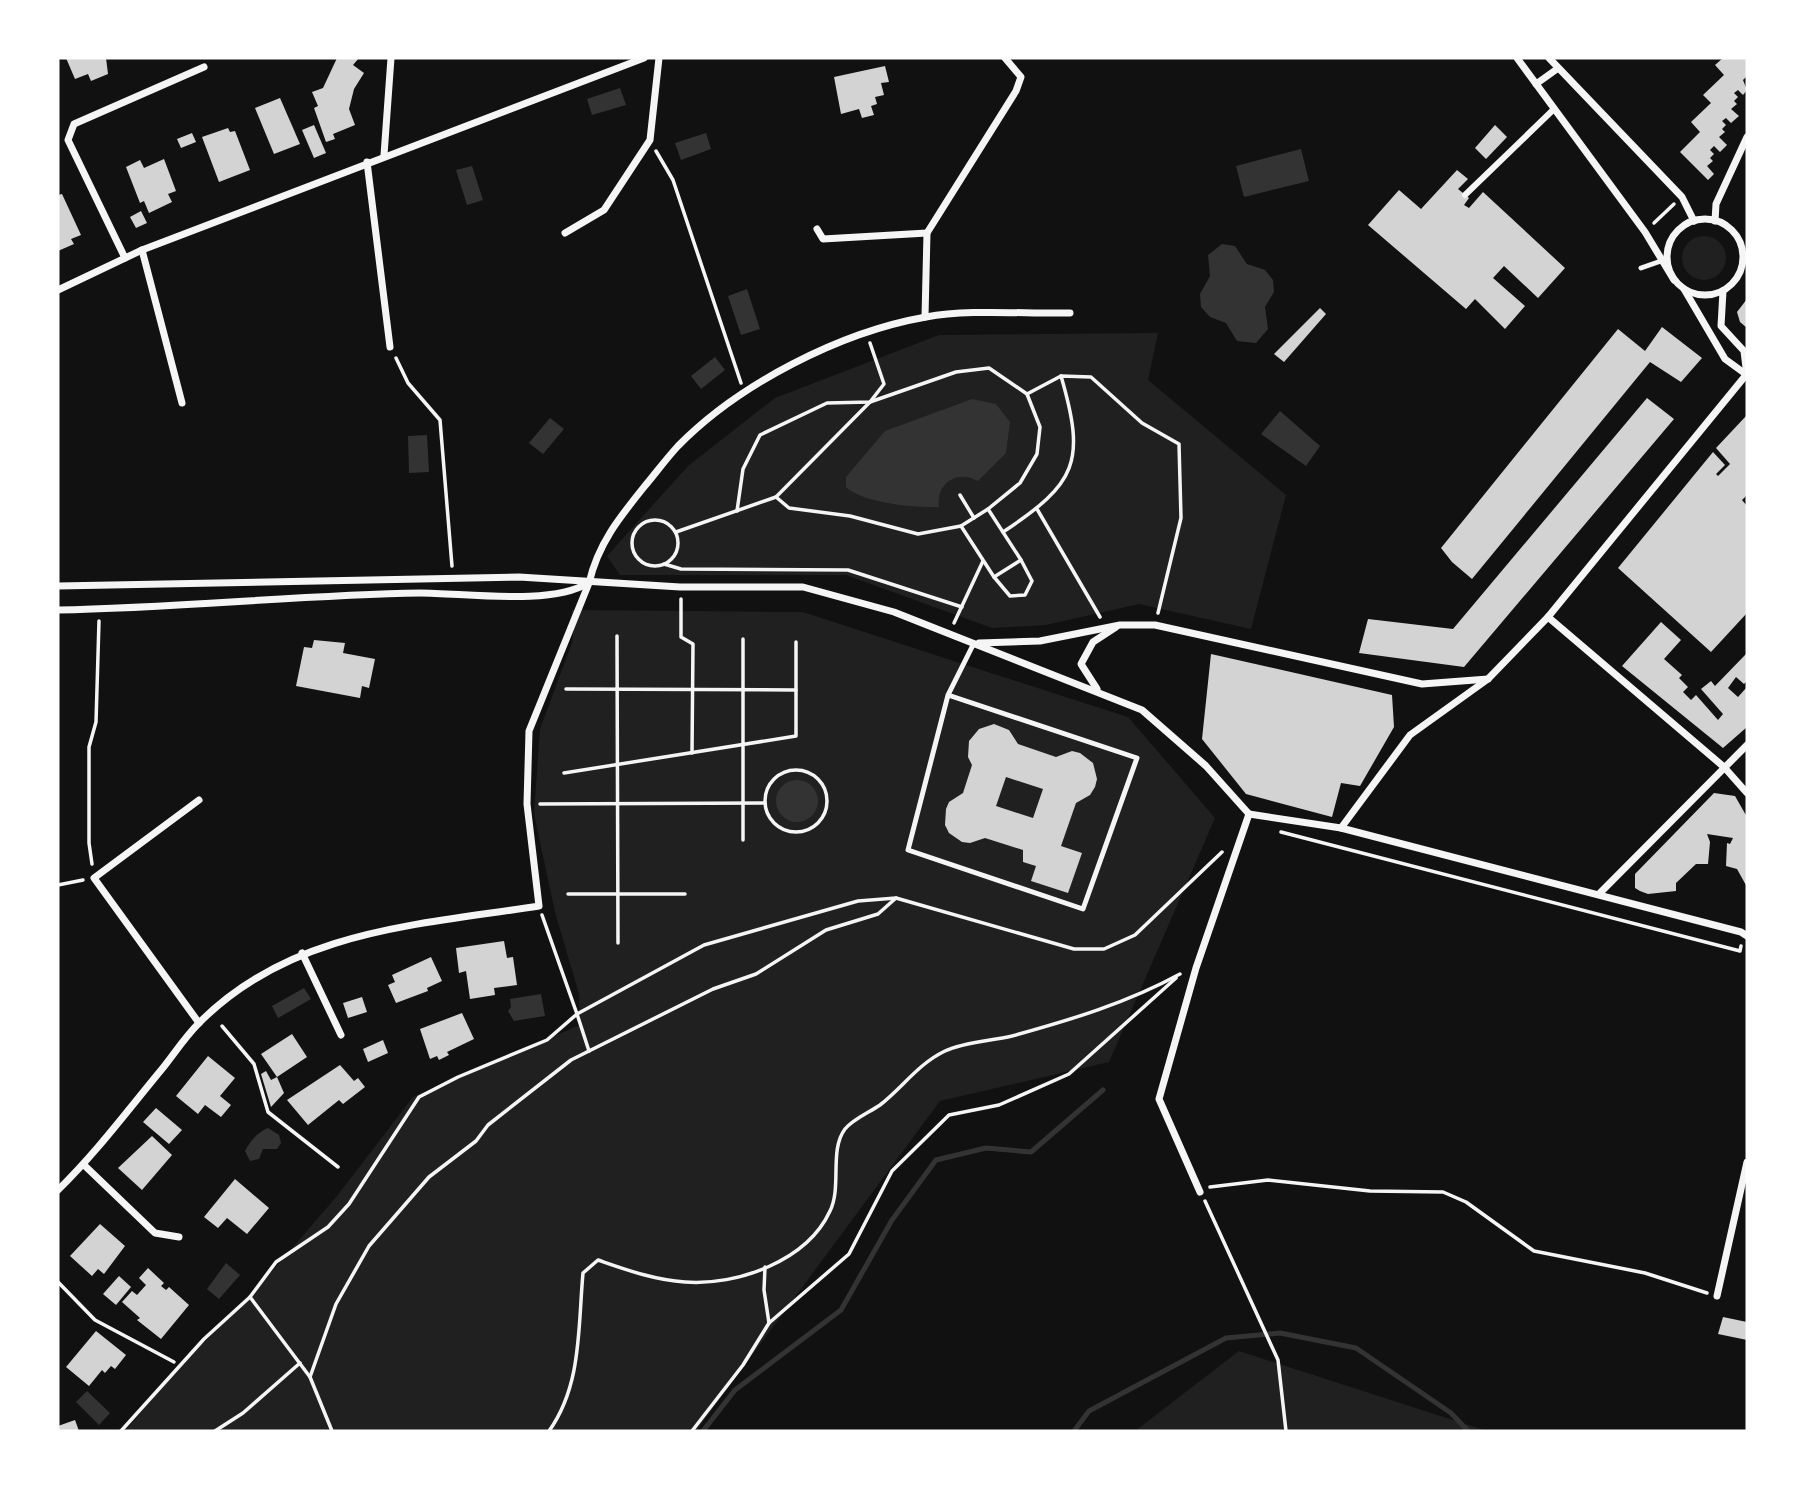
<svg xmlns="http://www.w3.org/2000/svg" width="1805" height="1489" viewBox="0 0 1805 1489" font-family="'Archivo Narrow',sans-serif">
<rect width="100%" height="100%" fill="#111"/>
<g fill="#202020">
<circle cx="1704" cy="258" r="22"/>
<polygon points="1158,333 1148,380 1286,495 1251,629 1139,604 1046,625 992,628 846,575 620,575 607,556 688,466 775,398 939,335"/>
<polygon points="572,610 803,612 963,664 1128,717 1215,818 1109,1062 940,1101 696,1431 125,1431 181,1365 250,1297 337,1196 413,1097 580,1025 579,994 555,912 534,814 540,729 573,640"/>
<polygon points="1239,1351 1487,1431 1135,1431"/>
</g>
<g fill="#333">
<polygon points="620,88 626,105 592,115 587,99"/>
<polygon points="706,133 711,149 681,160 675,143"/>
<polygon points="1301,149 1309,181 1244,197 1236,166"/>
<polygon points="472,166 483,200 467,205 456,170"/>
<polygon points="1222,244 1235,246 1247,264 1265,270 1273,280 1274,292 1265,307 1268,329 1256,343 1237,341 1226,323 1210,317 1201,307 1200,294 1210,276 1208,255"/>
<polygon points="747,289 760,329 741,335 728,296"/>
<polygon points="715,357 725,370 701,389 691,376"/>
<path d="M972,399L996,404L1010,422L1006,453L978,481C957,469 936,483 939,507C916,508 862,503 846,487V477L885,431Z"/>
<polygon points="1280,411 1320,446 1306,466 1261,434"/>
<polygon points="550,418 564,429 543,454 529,443"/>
<polygon points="427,435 429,472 409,473 408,436"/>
<circle cx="797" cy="801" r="21"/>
<polygon points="304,988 311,999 278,1018 272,1006"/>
<polygon points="541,994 545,1016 514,1021 508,1011 511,1007 510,999"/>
<path d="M268,1128L279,1135L281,1143L277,1149H263L259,1159L250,1161L245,1151C250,1141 258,1132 268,1128Z"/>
<polygon points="226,1263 240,1275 219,1299 207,1289"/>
<polygon points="87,1391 110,1413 99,1425 76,1402"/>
</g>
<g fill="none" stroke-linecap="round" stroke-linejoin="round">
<g stroke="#333" stroke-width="5">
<polyline points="703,1431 735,1390 841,1310 892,1220 936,1160 986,1148 1031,1152 1103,1090"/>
<polyline points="1074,1431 1089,1411 1226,1338 1280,1333 1356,1348 1451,1413 1468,1431"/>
</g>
</g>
<g fill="#d3d3d3" fill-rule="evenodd">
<polygon points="66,58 106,58 108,74 91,81 88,74 75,79"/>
<polygon points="337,58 359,58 353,65 364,73 354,89 349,109 355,125 333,134 335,139 326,142 314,108 318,106 312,92 323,88"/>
<polygon points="1723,58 1747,58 1747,76 1743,80 1747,90 1743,95 1738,90 1734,93 1738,97 1734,101 1737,104 1731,109 1739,116 1731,123 1726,118 1722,121 1726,125 1722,129 1725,132 1719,137 1727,145 1720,152 1714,146 1710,150 1714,154 1710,158 1713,161 1707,166 1714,174 1708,180 1680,152 1700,132 1691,122 1711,103 1703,95 1724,75 1715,65"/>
<polygon points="885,66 889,82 881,83 884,95 875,97 877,104 871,106 874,115 862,118 859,109 841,114 834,77"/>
<polygon points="280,98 300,144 274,154 255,108"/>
<polygon points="314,125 326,153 314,158 302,130"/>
<polygon points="1495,125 1507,137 1486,159 1475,148"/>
<polygon points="228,128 230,132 235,131 250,170 219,182 202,137"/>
<polygon points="192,133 196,142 181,148 177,139"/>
<polygon points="164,159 176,191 168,194 172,202 149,213 144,201 140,203 126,167 140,160 144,168"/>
<polygon points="1457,170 1468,179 1458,189 1469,198 1464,205 1469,208 1483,192 1565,268 1538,298 1504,266 1493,278 1525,306 1505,329 1475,299 1466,309 1368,225 1399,190 1421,209"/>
<polygon points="62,194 81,235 71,239 74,244 58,251 58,195"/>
<polygon points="141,211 147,223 136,228 130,217"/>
<polygon points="1747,299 1747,328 1740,322 1737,312"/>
<polygon points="1320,308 1326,314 1284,362 1274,354"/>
<polygon points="1662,327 1702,358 1681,382 1650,362 1472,579 1452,562 1441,548 1618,329 1645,351"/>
<polygon points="1647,398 1674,419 1464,667 1359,653 1368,619 1453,629"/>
<polygon points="1747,415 1747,495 1742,500 1747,506 1747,613 1711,652 1618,568 1713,452 1725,465 1716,474 1718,476 1730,464 1716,448"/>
<polygon points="1661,622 1681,640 1664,659 1682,675 1679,678 1688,687 1683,692 1691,700 1696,695 1718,720 1723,714 1701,689 1711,681 1715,686 1747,653 1747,681 1744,684 1736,677 1728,688 1738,697 1747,687 1747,727 1723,748 1622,666"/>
<polygon points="314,640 345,643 343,653 375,659 369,688 362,686 360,698 296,686 304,647 312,648"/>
<polygon points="1211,654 1392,695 1394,727 1360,786 1341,783 1332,817 1246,794 1202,739"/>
<path d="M994,724L1009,730L1018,744L1056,757L1072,751L1080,753L1093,763L1097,779L1095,787L1090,795L1076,803L1061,846L1082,853L1068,893L1031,881L1036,866L1023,862V850L985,838L970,843L962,842L949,833L945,825L946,809L949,802L963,793L972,765L968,757L969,741L979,729ZM1006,777L1043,789L1033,818L996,806Z"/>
<polygon points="1714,793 1735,796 1747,817 1747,887 1737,869 1726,866 1727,843 1730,844 1733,838 1707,834 1710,842 1708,864 1696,864 1676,883 1676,891 1648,894 1640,891 1635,888 1635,874"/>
<polygon points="504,941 507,958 513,957 517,985 494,988 495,995 470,999 466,971 459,973 456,948"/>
<polygon points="431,957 442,981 427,988 428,991 396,1003 388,985 395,982 392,975"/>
<polygon points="362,997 367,1012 348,1018 343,1003"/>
<polygon points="462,1013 474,1039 447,1052 449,1055 439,1060 437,1056 430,1059 420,1029"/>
<polygon points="292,1034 307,1057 277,1077 284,1093 271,1107 261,1074 266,1071 271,1080 277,1077 261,1054"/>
<polygon points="383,1040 388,1053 368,1062 363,1049"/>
<polygon points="208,1056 235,1078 220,1096 231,1105 221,1117 205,1105 198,1114 176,1096"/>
<polygon points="340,1065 354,1081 358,1078 365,1087 343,1104 339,1100 308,1125 287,1100"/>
<polygon points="156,1108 182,1130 169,1144 143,1122"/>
<polygon points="152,1136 172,1155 142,1190 118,1168"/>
<polygon points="235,1179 269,1208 247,1234 227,1218 218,1228 204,1217"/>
<polygon points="100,1224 125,1246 104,1274 98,1269 92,1276 70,1256"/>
<polygon points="148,1268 164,1283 161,1286 166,1290 169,1287 189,1305 161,1339 137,1320 140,1318 122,1302 132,1291 137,1295 146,1285 139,1278"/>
<polygon points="119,1276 131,1287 116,1305 103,1294"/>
<polygon points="1723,1317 1747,1322 1747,1340 1718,1334"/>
<polygon points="96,1331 126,1355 115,1369 111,1366 105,1373 102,1370 89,1386 66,1367"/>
<polygon points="75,1420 79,1431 58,1431 58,1426"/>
</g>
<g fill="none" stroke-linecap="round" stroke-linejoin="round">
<g stroke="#f5f5f5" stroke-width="3.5">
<polyline points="656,151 673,180 741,383"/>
<polyline points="1654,223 1674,204"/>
<polyline points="396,358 408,383 440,420 452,566"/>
<polyline points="1027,394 1061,376 1091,377 1142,423 1179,444 1181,518 1158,613"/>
<polyline points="960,495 974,518"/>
<polygon points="988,509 1021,560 994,577 961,526"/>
<polyline points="1037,509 1100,617"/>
<polyline points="737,511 743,469 760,435 827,403 870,402 884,384 870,343"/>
<circle cx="655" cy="543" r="23"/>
<polyline points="961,526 918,534 850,516 789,508 776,497 870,402 956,372 989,368 1027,394 1040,427 1037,454 1020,483 988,509"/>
<polyline points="676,532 776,497"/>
<path d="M1003,532C1077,483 1086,462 1061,376"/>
<polyline points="664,564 681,569 848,570 962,607"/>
<polyline points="994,577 1010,596 1025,595 1032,581 1021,560"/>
<polyline points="681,599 681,637 693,644 692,753"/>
<polyline points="954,623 983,561"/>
<polyline points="617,636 618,943"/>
<polyline points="743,639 743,840"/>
<polyline points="566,689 796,690"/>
<circle cx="796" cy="801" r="31"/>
<polyline points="564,773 796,736 796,642"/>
<polyline points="540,804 765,803"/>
<polyline points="1281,832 1740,951 1741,946"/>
<polyline points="92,864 89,843 89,747 96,722 99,621"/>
<polyline points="58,885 83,880"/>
<polyline points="568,894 685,894"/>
<polyline points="222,1026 254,1064 268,1112 338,1167"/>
<polyline points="589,1051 577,1014 704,945 858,901 896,898 1074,949 1104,949 1135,935 1222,852"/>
<polyline points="1210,1187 1268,1180 1370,1191 1443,1192 1466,1202 1534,1251 1645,1273 1707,1293"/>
<polyline points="1205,1201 1278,1360 1286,1431"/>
<polyline points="765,1267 764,1290 769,1323"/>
<polyline points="58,1282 95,1320 174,1362"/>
<polyline points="250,1297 310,1377 332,1431"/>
<polyline points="310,1377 336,1304 369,1246 429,1177 476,1141 488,1125 571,1060 713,989 756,974 826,930 878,914 896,898"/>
<polyline points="121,1431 204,1339 250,1297 276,1262 328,1227 349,1204 419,1097 458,1077 547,1040 577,1014 542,915"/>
<polyline points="215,1431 243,1413 300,1363"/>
<path d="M549,1431C582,1385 578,1327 583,1273L598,1260C627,1270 654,1280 685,1282C737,1286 807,1261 830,1211C842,1187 829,1150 845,1129C853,1119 870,1112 880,1105C903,1087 918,1064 945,1051C964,1042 991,1041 1012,1036C1070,1020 1127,1003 1180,974"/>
<polyline points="692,1431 743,1365 769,1323 849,1254 892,1171 949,1115 999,1105 1069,1074 1176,978"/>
</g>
<g stroke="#f5f5f5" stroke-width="5">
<polyline points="1641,268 1661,261"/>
<polyline points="948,695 1137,758 1083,909 908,850 948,695 974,643"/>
</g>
<polyline stroke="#f5f5f5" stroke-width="6" points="1465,195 1554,109"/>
<g stroke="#f5f5f5" stroke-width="7">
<polyline points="1517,58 1645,232 1674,280"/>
<polyline points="1549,58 1682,197 1694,221"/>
<polyline points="1536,84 1557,69"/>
<polyline points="384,155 391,58"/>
<polyline points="367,162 390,347"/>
<circle cx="1705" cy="257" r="38"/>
<polyline points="1715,221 1716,204 1747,137"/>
<polyline points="817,229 823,239 927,233"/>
<polyline points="565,233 604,210 650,140 659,58"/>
<polyline points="142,250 182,403"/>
<polyline points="125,258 68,140 74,124 204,67"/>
<polyline points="1684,289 1725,359 1747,375"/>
<polyline points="58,290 142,250 644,58"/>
<polyline points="1723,291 1721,326 1744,351 1747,376"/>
<polyline points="925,317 927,233 1016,91 1021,77 1005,58"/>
<polyline points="58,586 519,577 680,587 803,587 894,612 1142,710 1206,766 1249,814"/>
<path d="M58,610C179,608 299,595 420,593C465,593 551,606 588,583"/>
<polyline points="1548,617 1724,767 1747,793"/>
<polyline points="979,643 1040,641 1120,625 1155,625 1422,684 1488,679"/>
<polyline points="1097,689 1081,664 1093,642 1116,627"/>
<polyline points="199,800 94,878 199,1023"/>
<polyline points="1249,814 1341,828 1741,932 1747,936"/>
<polyline points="1341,828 1410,735 1488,679 1548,617 1746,375"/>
<polyline points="1599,894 1747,745"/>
<polyline points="302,953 341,1035"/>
<polyline points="84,1165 155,1233 179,1237"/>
<path d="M58,1190C96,1153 128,1110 162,1069C174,1054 185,1037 199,1023C291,930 418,925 539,906L527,804L529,731L589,583C598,544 619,518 644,487C655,474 666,459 678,446C739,384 840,332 926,317C968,309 1025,314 1070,313"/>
<polyline points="1200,1192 1159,1099 1196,968 1249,814"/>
<polyline points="1717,1296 1747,1162"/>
</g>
</g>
<rect width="1805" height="1489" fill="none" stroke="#ffffff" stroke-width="119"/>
</svg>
